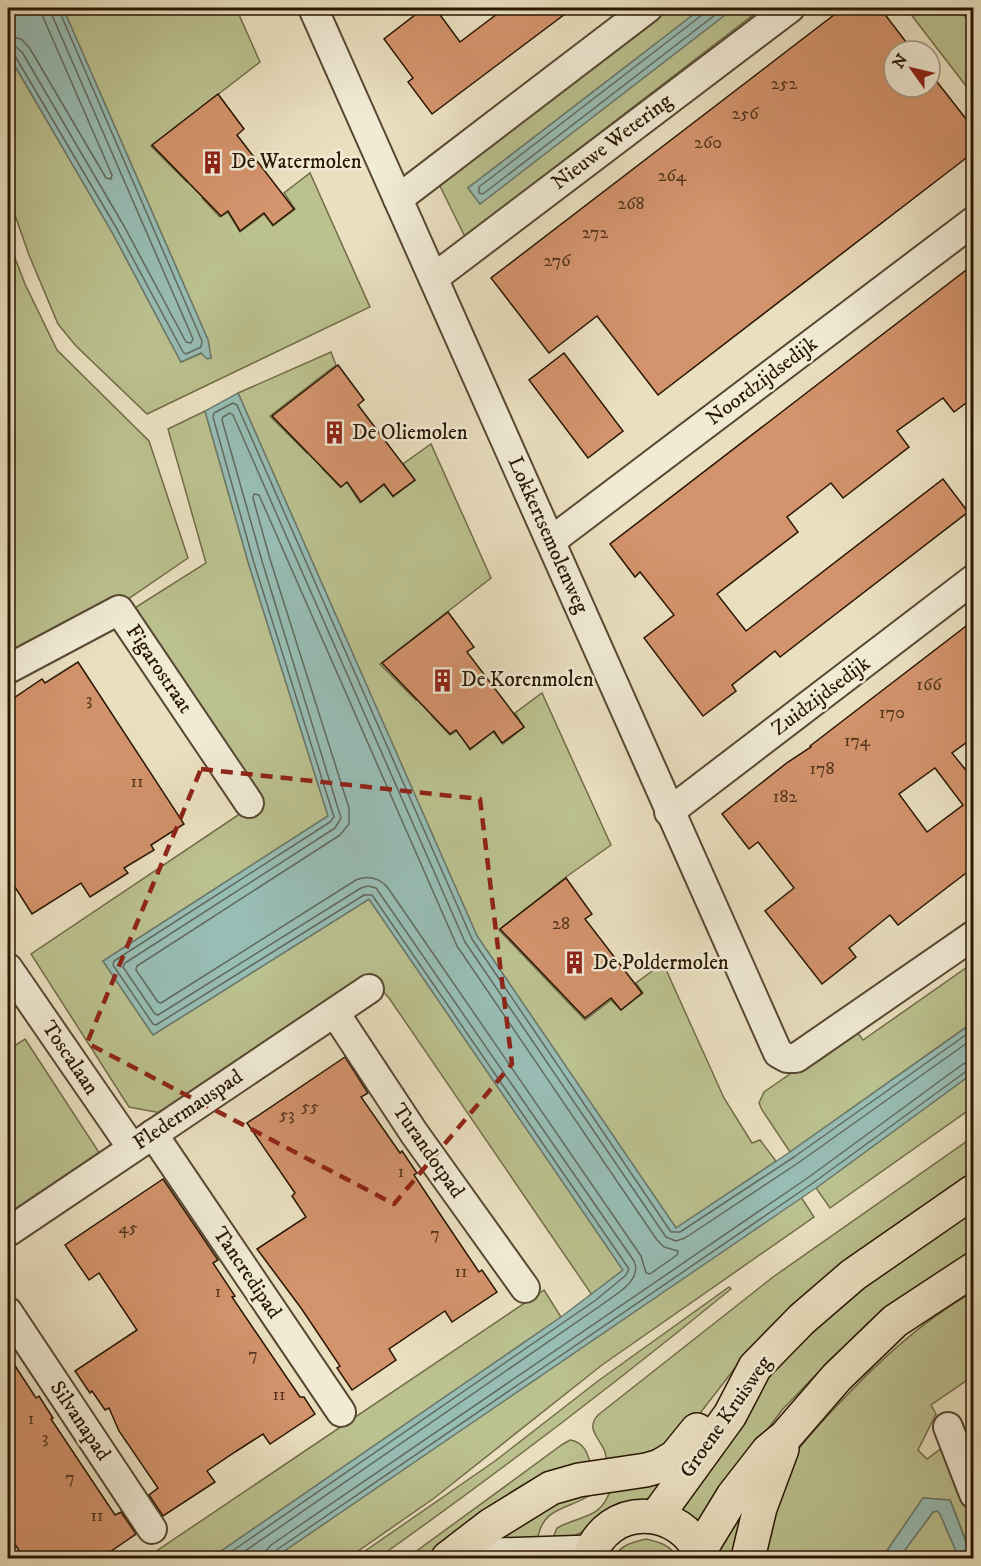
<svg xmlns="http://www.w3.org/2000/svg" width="981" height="1566" viewBox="0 0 981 1566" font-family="'IM FELL DW Pica',serif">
<rect width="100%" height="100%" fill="#eae0c0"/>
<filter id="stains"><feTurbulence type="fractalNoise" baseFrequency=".00333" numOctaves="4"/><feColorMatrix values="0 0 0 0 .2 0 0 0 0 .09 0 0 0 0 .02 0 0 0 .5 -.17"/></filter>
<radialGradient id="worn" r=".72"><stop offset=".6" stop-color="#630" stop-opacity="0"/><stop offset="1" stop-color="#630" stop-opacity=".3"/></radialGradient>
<g fill="#bbc18f" stroke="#726c48" stroke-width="1.5">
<polygon points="63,8 236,8 260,62 151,146 187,182 194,177 205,194 202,198 220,217 228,212 240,232 264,214 273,226 295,209 284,193 310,173 370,307 147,414 76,346 58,324 29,255 8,195 8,54 112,232 181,362 202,353 211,358 208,340"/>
<polygon points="661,8 702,8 468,188 480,204 734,8 762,8 490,217 470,247 437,180"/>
<polygon points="906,8 959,8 973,27 973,95"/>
<polygon points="8,240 25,284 57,350 149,441 188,558 128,599 8,657"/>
<polygon points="331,352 336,365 270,416 307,453 314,448 325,465 322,468 340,487 347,482 360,503 384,485 393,497 415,480 403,464 431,444 491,578 380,664 416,700 424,695 435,712 432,716 450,735 458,730 470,750 493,732 503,744 524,727 515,713 542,693 611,845 566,877 499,930 585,1020 611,1000 621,1010 643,993 636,983 663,963 724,1098 752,1143 760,1140 776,1161 676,1228 477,936 238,393"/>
<polygon points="205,411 249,565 328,816 103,961 153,1035 369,899 623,1270 592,1295 389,998 375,983 161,1113 129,1107 31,954 259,801 133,609 206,563 168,429"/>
<polygon points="973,963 973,1022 790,1152 762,1110 759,1103 764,1092 855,1029 863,1040"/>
<polygon points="25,1039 100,1154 8,1216 8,1050"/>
<polygon points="973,1073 973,1107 830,1208 816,1188"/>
<path d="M973,1137V1172L844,1263L742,1359L687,1430L668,1447L608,1467C607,1462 606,1457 605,1452C600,1438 585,1429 598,1415L773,1277Z"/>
<polygon points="801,1197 814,1217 602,1365 433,1499 348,1558 274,1558"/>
<path d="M973,1212V1250L874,1320L829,1361L782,1410L741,1465L700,1526L673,1507C720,1444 762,1374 822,1322C868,1280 922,1247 973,1212Z"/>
<path d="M729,1287L731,1289C616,1383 498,1473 378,1558H355L495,1461L598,1381Z"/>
<polygon points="544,1290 561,1317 211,1558 146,1558"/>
<path d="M973,1292V1376L931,1405L936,1414L918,1450L927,1459L947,1444L973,1512V1558L950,1500L923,1498L882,1558H757C766,1531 772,1502 783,1475C792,1453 815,1430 830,1413C873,1367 918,1323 973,1292Z"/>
<path d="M570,1440C585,1442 588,1455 592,1468L514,1500L430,1558H407L563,1444Z"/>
<path d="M666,1472L654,1495L643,1501L572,1537L553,1538L557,1528C580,1515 600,1520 610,1491Z"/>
<path d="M571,1493L592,1494C567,1511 542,1505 537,1542L478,1545Z"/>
<polygon points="744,1508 737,1558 718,1558 719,1548"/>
<polygon points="937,1511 940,1514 959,1558 899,1558 933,1512"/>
<path d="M646,1539C659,1542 671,1545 677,1558H614C620,1545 633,1542 646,1539Z"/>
</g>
<g fill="#98bdb5" stroke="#6b7a6d" stroke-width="1.5">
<polygon points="8,8 63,8 208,340 211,358 207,359 201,353 181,362 112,232 8,54"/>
<polygon points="702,8 734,8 480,204 468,188"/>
<polygon points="238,393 477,936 676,1228 790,1152 974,1022 973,1073 816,1188 274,1558 211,1558 561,1317 623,1270 369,899 153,1035 103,961 328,816 249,565 205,411"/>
<polygon points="923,1498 950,1500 972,1558 959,1558 940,1514 937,1511 933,1512 899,1558 882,1558"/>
</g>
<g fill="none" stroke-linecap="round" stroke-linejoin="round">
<g stroke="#606a5c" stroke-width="1.5">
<polyline points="705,8 702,15 479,187 479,193 483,194 724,8"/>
<polyline points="8,36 21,39 29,47 106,178 111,179 112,175 43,17 42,8"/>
<polyline points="8,45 16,47 22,52 124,226 186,342 191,343 193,339 52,15 51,8"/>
<polyline points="8,53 15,56 117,229 183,352 186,354 201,347 202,341 58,8"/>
<path d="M254,494L259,495L457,946L657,1240L664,1247L678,1251L677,1255L650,1274L646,1273L641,1256L388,888C379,877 369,875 356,880L161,1003L158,1002L136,970L137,966L340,835L349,824V808L270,559L253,498Z"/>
<polyline points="222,1558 596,1300 626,1275 629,1269 372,895 364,895 156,1025 153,1024 113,965 114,961 330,822 334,817 254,563 213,417 214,413 233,403 237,405 472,939 671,1232 680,1232 794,1157 974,1029"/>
<path d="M235,1558L600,1306C614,1295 643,1281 634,1261L376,888L368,886L361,888L158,1015L155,1014L123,967L125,963L335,828L341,818L262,561L222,420L223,417L230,413L233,415L465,942L666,1237L676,1241L685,1238L798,1163L974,1038"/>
<polyline points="264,1558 266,1551 271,1545 809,1177 963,1064 974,1061"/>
<polyline points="272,1558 275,1551 813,1183 968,1070 974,1069"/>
</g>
</g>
<g fill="#d3936c" stroke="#281602" stroke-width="1.5" fill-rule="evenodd">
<polygon points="424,8 435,8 460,42 505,8 573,8 432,114 408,82 413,78 384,39"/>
<polygon points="843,8 880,8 913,51 894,51 894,87 930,87 930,73 974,129 974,152 658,395 597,316 549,353 491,278"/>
<polygon points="218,94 244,129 237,135 294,209 273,225 264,213 240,231 228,211 221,216 152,145"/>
<polygon points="974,264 974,397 954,412 943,398 897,431 909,447 843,498 831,483 787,517 798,532 717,594 746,631 943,479 968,512 780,657 775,651 732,685 736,691 703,716 644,638 674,615 640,572 635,577 610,544"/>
<polygon points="564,353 623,431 588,458 529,380"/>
<polygon points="338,365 364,400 358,405 415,480 393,496 384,484 361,502 347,482 341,487 272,416"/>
<polygon points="448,612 474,647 467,652 524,727 502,743 494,731 470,749 456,730 450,734 382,663"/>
<path d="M974,620V737L952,753L974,780V867L898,925L890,915L849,948L856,957L822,984L765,911L794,888L758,842L749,849L722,814L788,762L811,747L810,746ZM935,768L963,805L927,832L899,794Z"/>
<polygon points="78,662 184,824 151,845 154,850 124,868 128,873 90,897 81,883 32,914 8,876 8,702 42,679 45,683"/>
<polygon points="566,878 592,914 585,919 642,993 621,1010 611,998 585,1018 500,929"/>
<polygon points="345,1057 368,1093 361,1097 400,1153 402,1151 417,1173 414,1175 444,1220 479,1272 482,1270 497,1292 452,1322 445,1311 389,1349 396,1360 352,1390 337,1368 340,1366 301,1308 257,1249 306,1217 292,1196 295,1193 247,1123"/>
<polygon points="163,1179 218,1260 213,1263 235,1296 232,1297 300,1397 304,1397 315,1414 270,1444 263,1434 235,1452 207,1471 215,1482 163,1516 149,1495 158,1488 119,1431 109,1408 105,1410 92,1391 90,1393 75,1371 137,1330 99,1273 89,1280 65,1245"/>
<polygon points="8,1355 36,1398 39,1396 53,1418 51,1419 115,1515 121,1512 136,1534 101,1558 24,1558 8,1534"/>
</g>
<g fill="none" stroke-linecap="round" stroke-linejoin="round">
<defs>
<g id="street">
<path d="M313,8C470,355 621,705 778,1053L787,1058H796L974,935"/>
<polyline points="398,199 648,8"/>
<polyline points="435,277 790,8"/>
<polyline points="551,541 974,221"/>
<polyline points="8,669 119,610 249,803"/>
<polyline points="669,812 974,579"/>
<polyline points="8,968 132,1148"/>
<polyline points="335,1013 414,1133 525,1288"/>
<polyline points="153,1134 341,1412"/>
<polyline points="8,1232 369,989"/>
<polyline points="8,1312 152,1529"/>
<polyline points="948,1427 974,1494"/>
</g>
<polyline id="secondary" points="483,1558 497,1555 591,1552"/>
<g id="primary">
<polyline points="656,1517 730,1415 755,1367 802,1319 853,1275 974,1191"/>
<polyline points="700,1550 733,1496 768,1451 785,1437 837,1377 895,1321 974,1269"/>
<polyline points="448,1558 491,1525 551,1488 579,1480 646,1470 660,1466 675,1457 697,1430"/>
<path d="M589,1558C607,1501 682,1504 703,1558"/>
<polyline points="748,1558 760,1508 782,1449"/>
</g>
</defs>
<use href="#street" stroke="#584832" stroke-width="32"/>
<use href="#secondary" stroke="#281602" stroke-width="36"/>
<use href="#primary" stroke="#281602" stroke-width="36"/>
<use href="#street" stroke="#f1ebd6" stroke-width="28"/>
<use href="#secondary" stroke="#f1ebd6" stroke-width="33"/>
<use href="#primary" stroke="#eae0c0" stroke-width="33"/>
</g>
<path fill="none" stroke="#8f2418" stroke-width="4.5" stroke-dasharray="12 8" stroke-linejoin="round" d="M201,769L480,799L512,1064L394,1204L87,1043Z"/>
<defs>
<symbol id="building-bare" viewBox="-9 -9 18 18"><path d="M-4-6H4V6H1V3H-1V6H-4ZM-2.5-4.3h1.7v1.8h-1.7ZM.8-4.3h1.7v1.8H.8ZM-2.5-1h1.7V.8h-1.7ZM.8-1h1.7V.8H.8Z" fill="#8f2418" stroke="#f1ebd6" stroke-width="2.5" paint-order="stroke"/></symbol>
</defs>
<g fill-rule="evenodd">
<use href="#building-bare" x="196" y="146" width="33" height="33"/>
<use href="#building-bare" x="318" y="416" width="33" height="33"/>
<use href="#building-bare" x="426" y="664" width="33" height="33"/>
<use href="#building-bare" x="558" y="946" width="33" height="33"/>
</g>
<g text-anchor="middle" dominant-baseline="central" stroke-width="5" stroke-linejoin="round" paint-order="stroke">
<g font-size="18" fill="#53351c">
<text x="784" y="84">252</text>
<text x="745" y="114">256</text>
<text x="708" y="143">260</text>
<text x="672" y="176">264</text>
<text x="631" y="204">268</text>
<text x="595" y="233">272</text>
<text x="557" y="261">276</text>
<text x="929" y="685">166</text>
<text x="89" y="700">3</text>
<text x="892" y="713">170</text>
<text x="857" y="741">174</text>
<text x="822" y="769">178</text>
<text x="137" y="782">11</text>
<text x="785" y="797">182</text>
<text x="561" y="924">28</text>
<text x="310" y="1107">55</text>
<text x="287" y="1115">53</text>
<text x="401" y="1172">1</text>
<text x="128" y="1228">45</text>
<text x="435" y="1234">7</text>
<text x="461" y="1272">11</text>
<text x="218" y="1292">1</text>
<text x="253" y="1355">7</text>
<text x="279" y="1395">11</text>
<text x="31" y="1419">1</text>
<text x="45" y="1438">3</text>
<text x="70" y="1478">7</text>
<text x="97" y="1516">11</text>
</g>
<g font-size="21" fill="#281602" stroke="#f1ebd6">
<text transform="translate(612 142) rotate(-37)">Nieuwe Wetering</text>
<text transform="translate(762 381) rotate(-37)">Noordzijdsedijk</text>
<text transform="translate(548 535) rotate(66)">Lokkertsemolenweg</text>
<text transform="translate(159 669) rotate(56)">Figarostraat</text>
<text transform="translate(821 696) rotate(-37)">Zuidzijdsedijk</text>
<text transform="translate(70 1058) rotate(56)">Toscalaan</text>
<text transform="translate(188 1110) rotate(-34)">Fledermauspad</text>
<text transform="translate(428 1151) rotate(55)">Turandotpad</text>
<text transform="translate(247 1273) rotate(56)">Tancredipad</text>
<text transform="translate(726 1417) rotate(-55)">Groene Kruisweg</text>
<text transform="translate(80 1421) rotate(56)">Silvanapad</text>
</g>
<g font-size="21" fill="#281602" stroke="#f1ebd6" text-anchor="start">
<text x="231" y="162">De Watermolen</text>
<text x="352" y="433">De Oliemolen</text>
<text x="461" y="680">De Korenmolen</text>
<text x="593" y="963">De Poldermolen</text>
</g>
</g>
<rect width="981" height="1566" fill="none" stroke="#eae0c0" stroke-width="30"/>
<rect x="9" y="9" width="963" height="1548" fill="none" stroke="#281602" stroke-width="3"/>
<rect x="15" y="15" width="951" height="1536" fill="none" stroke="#281602" stroke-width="1.5"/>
<g transform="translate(912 69) rotate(304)"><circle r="28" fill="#f1ebd6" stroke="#a19681" stroke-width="1.5"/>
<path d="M0-4.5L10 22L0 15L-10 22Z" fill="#8f2418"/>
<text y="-9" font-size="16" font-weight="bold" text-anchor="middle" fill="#281602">N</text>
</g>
<rect width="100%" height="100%" filter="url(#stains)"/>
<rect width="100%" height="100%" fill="url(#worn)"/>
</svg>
